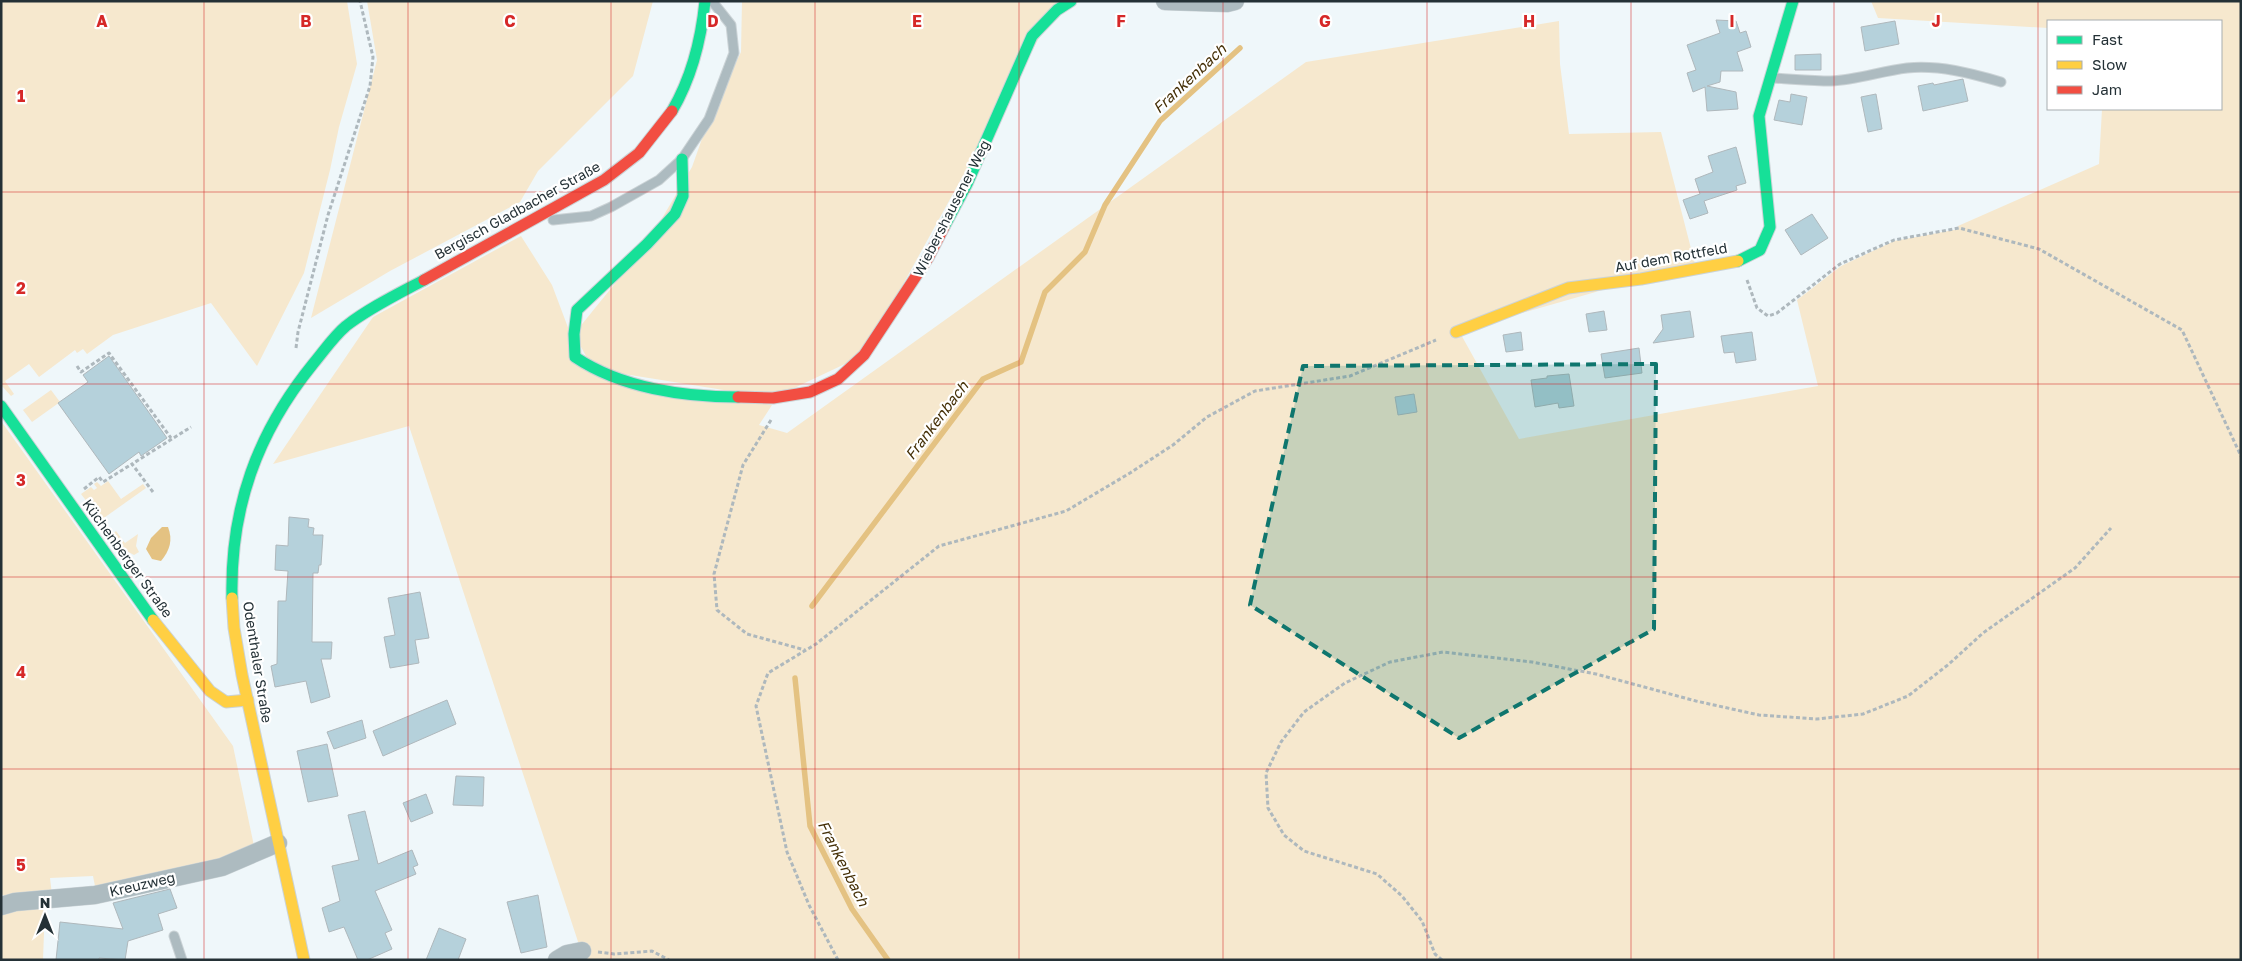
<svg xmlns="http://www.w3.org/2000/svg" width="2242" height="961" viewBox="0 0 2242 961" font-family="'Golos Text',sans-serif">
<rect width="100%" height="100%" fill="#eff7fa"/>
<g fill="#f6e8ce">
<polygon points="1,1 347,1 357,64 339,127 330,170 304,273 257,366 211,303 113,335 87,354 83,349 77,353 75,350 39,377 29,364 5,381 14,394 11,396 1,385"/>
<polygon points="367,1 653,1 633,76 538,171 520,202 390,271 311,318 377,60"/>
<polygon points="742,1 1084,1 1055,9 864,355 773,398 593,369 574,334 647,244 692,167 709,119 741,52"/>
<polygon points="1871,1 2241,1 2241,960 584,960 409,426 273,464 373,317 521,236 552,285 584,370 772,405 759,425 787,433 1306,62 1559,21 1560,64 1569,134 1661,132 1696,268 1641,279 1459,331 1519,439 1818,386 1797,300 1841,266 1894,241 1959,229 1958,226 2099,164 2102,109 2221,109 2221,21 2048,21 2048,28 1878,18"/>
<polygon points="51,390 60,402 32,422 23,410"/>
<polygon points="1,421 233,746 254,846 226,857 96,891 93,876 50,878 52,895 10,899 1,894"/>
<polygon points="108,481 121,499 143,484 146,488 101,520 81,494 91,487 94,490 97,488 94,484 97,482 101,486"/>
<polygon points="116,531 125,543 138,534 136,546 139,552 134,555 119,547 111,535"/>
<polygon points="45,905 43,960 1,960 1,908"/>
</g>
<path fill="#e4c282" d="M162,527H168C173,540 170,550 161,561L152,559L146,549L151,538Z"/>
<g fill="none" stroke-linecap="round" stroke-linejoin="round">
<g stroke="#e4c282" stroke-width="5.5">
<polyline points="812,606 983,379 1021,362 1045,292 1085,252 1105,205 1160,121 1240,48"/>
<polyline points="795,678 810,826 852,909 888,960"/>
</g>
</g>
<g fill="#b5d1db" stroke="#afb8bc">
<polygon points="1716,20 1736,21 1740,33 1746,31 1751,47 1737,52 1743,71 1721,71 1720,82 1707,86 1736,92 1738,109 1707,111 1705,87 1693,92 1687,73 1696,70 1687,45 1720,33"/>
<polygon points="1895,21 1899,44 1865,51 1861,27"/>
<polygon points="1821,54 1821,70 1795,70 1795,55"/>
<polygon points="1963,79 1968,101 1923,111 1918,86 1933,83 1934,85"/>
<polygon points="1791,94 1807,97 1802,125 1774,120 1779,100 1790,102"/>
<polygon points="1876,94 1882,129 1868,132 1861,97"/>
<polygon points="1736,147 1746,183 1736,186 1737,190 1704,201 1708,213 1690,219 1683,200 1700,194 1695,179 1713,172 1708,156"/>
<polygon points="1812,214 1828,238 1801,255 1785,230"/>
<polygon points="1604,311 1607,330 1589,332 1586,314"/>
<polygon points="1690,311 1694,337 1653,343 1663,329 1661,315"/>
<polygon points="1521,332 1523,350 1506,352 1503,335"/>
<polygon points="1752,332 1756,360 1736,363 1734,352 1724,353 1721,336"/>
<polygon points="1639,348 1642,373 1605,378 1601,354"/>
<polygon points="109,356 167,438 141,456 139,452 109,474 58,403 88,382 83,375"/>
<polygon points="1569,374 1574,406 1559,408 1558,403 1535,407 1531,380 1547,378 1547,376"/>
<polygon points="1414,394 1417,412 1398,415 1395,397"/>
<polygon points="289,517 309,519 308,527 314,528 313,535 323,535 321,565 319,565 318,573 313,573 312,642 332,642 331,659 321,659 330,697 311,703 306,681 275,687 271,666 277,664 278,601 286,601 288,571 275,570 276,545 288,546"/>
<polygon points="420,592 429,638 415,640 419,663 390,668 384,637 395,635 388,598"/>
<polygon points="447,700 456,724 383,756 373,731"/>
<polygon points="362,720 366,738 334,749 327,732"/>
<polygon points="327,744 338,796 308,802 297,751"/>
<polygon points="456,776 484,777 483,806 453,805"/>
<polygon points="426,794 433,813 411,822 403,803"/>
<polygon points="365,811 378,864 412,850 418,865 413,867 416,874 375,891 392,930 385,933 392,949 367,960 358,960 344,927 329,932 322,908 340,901 332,866 359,860 348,815"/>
<polygon points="170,889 177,908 158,914 163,930 128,941 125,960 99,958 99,960 56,960 60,922 123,929 113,903"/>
<polygon points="538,895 547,947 521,953 507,902"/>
<polygon points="439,928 466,939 458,960 426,960"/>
</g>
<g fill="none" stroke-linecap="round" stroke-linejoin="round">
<defs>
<g id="lane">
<path d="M1773,78C1792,79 1812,81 1831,81C1857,80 1881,71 1907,68C1940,65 1970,73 2001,82"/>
<polyline points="553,220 591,216 611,207 659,180 682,159 709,119 734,53 731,25 712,1"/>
<polyline points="174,936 182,960"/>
</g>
<g id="street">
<polyline points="1165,1 1227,3 1235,1"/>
<polyline points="1,906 15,902 95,895 222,867 278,843"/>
<polyline points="557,960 567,954 582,951"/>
</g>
<g id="fast">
<path d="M672,111C692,77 701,41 705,1"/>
<path d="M682,159L683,196L675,214L647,244L577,310L574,334L575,357C621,388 684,397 738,397"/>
<polyline points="944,227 967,184 1032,36 1057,10 1071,1"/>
<polyline points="1738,261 1760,250 1770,227 1759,116 1793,1"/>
<polyline points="1,406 153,620"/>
<path d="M232,598C230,508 257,433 313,364C324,351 333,337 346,326C369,308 398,294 424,280"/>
</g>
<g id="slow">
<polyline points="1456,332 1568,288 1641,279 1738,261"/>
<polyline points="232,598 234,628 242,675 304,960"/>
<polyline points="153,620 210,691 226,702 248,700"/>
</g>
<g id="jam">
<polyline points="424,280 604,180 639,153 672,111"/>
<polyline points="738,397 773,398 810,392 838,379 864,355 928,258 944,227"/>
</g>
</defs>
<use href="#lane" stroke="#cbd3d6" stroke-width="11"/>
<use href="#street" stroke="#cbd3d6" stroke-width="19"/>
<use href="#fast" stroke="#cbd3d6" stroke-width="13"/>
<use href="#slow" stroke="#cbd3d6" stroke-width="13"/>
<use href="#jam" stroke="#cbd3d6" stroke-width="13"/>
<g stroke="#aeb8bd" stroke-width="3" stroke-dasharray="4 2.5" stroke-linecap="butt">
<polyline points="1747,280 1757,308 1768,316 1777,313 1840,264 1894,240 1959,228 2039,249 2182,330 2241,456"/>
<polyline points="296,348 298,332 328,215 370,86 373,57 360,1"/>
<polyline points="77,366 81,372 109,353 171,438"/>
<polyline points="771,420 743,465 714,574 717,610 747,634 805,650"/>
<polyline points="84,489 99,477 103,482 132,464"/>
<polyline points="153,492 132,464 191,427"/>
<polyline points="598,952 614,954 652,951 669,960"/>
<polyline points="838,960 809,905 787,852 756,706 768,673 816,644 939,546 1066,511 1130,473 1173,445 1207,417 1255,391 1350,376 1436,340"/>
<polyline points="1442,960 1435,954 1422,921 1402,896 1377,874 1304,851 1284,835 1268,808 1266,773 1281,742 1304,712 1345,683 1390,662 1443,652 1532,662 1596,674 1696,701 1759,715 1817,719 1863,714 1908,696 1949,664 1983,633 2075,568 2111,528"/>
</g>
<use href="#lane" stroke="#adbbc0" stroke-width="9"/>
<use href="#street" stroke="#adbbc0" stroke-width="18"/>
<use href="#fast" stroke="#16e098" stroke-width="11"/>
<use href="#slow" stroke="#ffcf43" stroke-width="11"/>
<use href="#jam" stroke="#f24e42" stroke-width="11"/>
</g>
<path fill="#0f766e" fill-opacity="0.2" stroke="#0f766e" stroke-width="4" stroke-dasharray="10 6" stroke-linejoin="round" d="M1656,364L1654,629L1459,738L1250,605L1303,366Z"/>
<path fill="none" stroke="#d62828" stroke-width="1" stroke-opacity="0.55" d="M204,1V960M408,1V960M611,1V960M815,1V960M1019,1V960M1223,1V960M1427,1V960M1631,1V960M1834,1V960M2038,1V960M1,192H2241M1,384H2241M1,577H2241M1,769H2241"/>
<g text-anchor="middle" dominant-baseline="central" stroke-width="4.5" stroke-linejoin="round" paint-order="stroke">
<g font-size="14" fill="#243136" stroke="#fff">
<text transform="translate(951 208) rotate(-63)">Wiebershausener Weg</text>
<text transform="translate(517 210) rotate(-29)">Bergisch Gladbacher Straße</text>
<text transform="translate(1671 257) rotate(-10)">Auf dem Rottfeld</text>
<text transform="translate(128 558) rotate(54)">Küchenberger Straße</text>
<text transform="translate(258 662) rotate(81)">Odenthaler Straße</text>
<text transform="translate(142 884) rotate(-13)">Kreuzweg</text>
</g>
<g font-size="15" font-style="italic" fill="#453007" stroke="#fff">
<text transform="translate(1189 78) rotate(-43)">Frankenbach</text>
<text transform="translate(936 420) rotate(-53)">Frankenbach</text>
<text transform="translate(844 863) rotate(63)">Frankenbach</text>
</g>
</g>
<g font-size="16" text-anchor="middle" font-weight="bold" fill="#d62828" stroke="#fff" stroke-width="4.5" stroke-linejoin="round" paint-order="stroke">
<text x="102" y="27">A</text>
<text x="306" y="27">B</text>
<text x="510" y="27">C</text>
<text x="713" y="27">D</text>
<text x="917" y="27">E</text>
<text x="1121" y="27">F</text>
<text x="1325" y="27">G</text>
<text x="1529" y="27">H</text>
<text x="1732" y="27">I</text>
<text x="1936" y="27">J</text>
<text x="21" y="102">1</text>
<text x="21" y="294">2</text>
<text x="21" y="486">3</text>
<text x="21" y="678">4</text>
<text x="21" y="871">5</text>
</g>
<rect width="2242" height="961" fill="none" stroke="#243136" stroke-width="5"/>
<rect x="2047" y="20" width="175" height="90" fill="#ffffff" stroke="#a7adaf"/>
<rect x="2057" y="36" width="25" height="8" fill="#16e098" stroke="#a7adaf"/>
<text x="2092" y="45" font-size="15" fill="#243136">Fast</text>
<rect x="2057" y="61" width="25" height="8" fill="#ffcf43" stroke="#a7adaf"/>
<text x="2092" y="70" font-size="15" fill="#243136">Slow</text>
<rect x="2057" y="86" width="25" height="8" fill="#f24e42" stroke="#a7adaf"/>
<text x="2092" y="95" font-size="15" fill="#243136">Jam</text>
<g transform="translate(45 916)" stroke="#ffffff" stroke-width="4" paint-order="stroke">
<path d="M0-4L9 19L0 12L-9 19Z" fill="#243136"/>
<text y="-8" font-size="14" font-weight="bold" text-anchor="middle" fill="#243136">N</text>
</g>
</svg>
